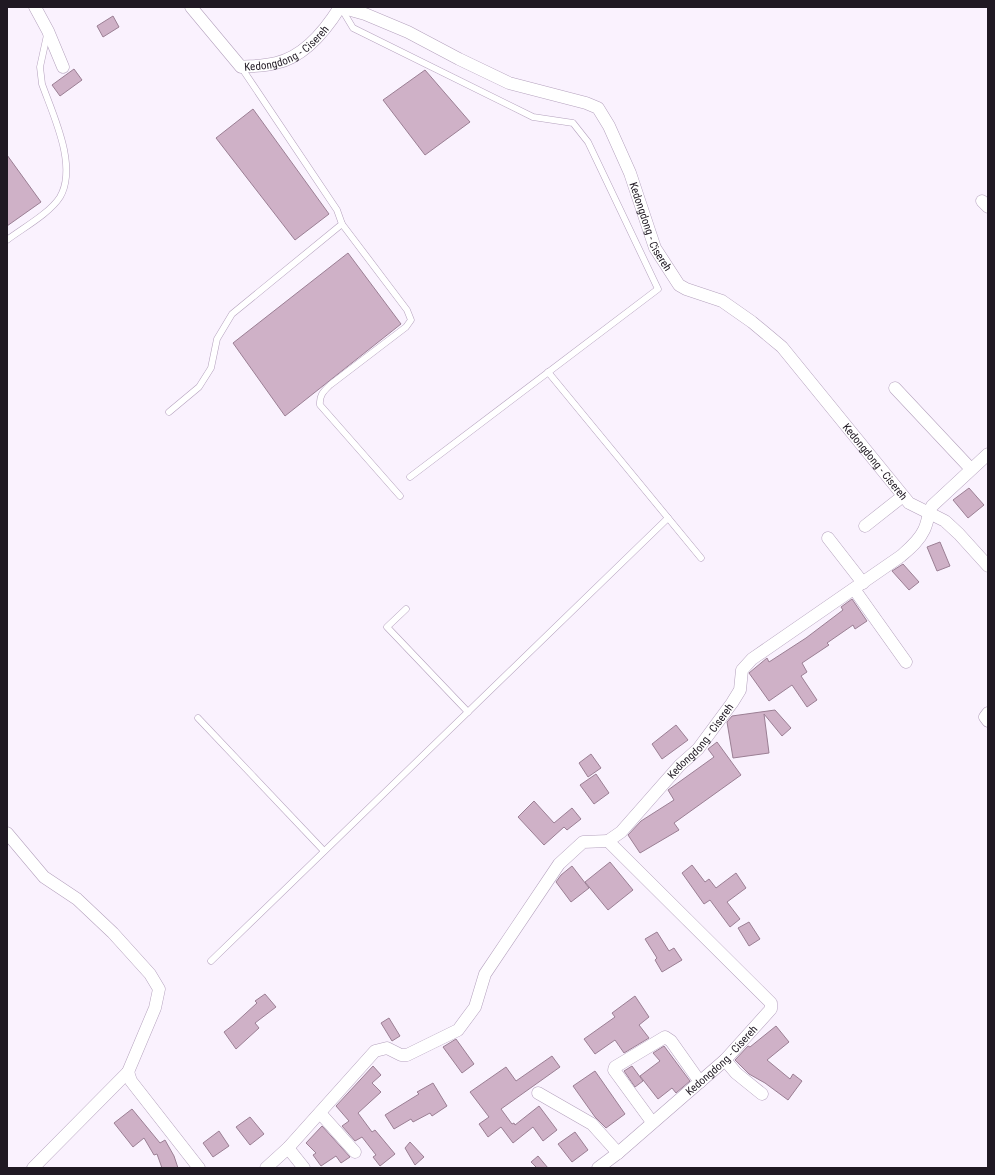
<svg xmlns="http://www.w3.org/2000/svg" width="995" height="1175" viewBox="0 0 995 1175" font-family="'Roboto Condensed',sans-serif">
<rect width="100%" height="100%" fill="#faf2fe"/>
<g fill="#cfb1c7" stroke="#9b7f94">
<polygon points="113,16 119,27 103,37 97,26"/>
<polygon points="74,69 82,80 60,96 52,85"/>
<polygon points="425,70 470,122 425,155 383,100"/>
<polygon points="253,109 329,214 295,240 216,138"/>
<polygon points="7,155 41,202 7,226"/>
<polygon points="348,253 401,324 285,416 233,343"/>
<polygon points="969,488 984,505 968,518 953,500"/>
<polygon points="940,542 950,566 937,571 927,547"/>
<polygon points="903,564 919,582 909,590 892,571"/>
<polygon points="852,599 867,621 855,629 853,625 827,643 829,645 802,663 807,672 801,676 817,700 807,707 792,685 769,701 749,673 767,658 769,662 806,638 843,610 841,607"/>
<polygon points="775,710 791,728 782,736 764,714 769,753 733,758 727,722 732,716"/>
<polygon points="676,725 688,740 662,759 652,744"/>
<polygon points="717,742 741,775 674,823 679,830 640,853 628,835 641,821 674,800 668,790 714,757 708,749"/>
<polygon points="591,754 601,768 588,777 579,763"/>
<polygon points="596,774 609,793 594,804 580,785"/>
<polygon points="534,801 554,823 572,808 581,819 567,830 564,827 544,845 518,817"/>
<polygon points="610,862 633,890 608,910 585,882"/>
<polygon points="692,865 705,882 709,879 716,888 736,873 746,888 727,902 740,919 730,927 710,900 704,904 682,873"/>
<polygon points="572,866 589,888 571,902 556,882 561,875"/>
<polygon points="749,922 760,939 749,946 738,928"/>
<polygon points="657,932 669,951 674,948 682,960 662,972 655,960 657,958 645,939"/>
<polygon points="265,994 276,1007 255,1023 259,1028 236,1049 224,1032 233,1025 257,1003 255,1001"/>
<polygon points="635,996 649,1017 639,1025 649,1038 624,1053 615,1040 595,1054 584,1039 615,1017 612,1013"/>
<polygon points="389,1018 400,1036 392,1041 381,1023"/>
<polygon points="776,1026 789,1042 767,1060 790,1079 793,1074 802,1081 788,1100 765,1083 749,1074 735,1060 748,1046 750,1047"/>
<polygon points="456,1039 474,1064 462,1073 443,1047"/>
<polygon points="664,1046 690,1081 676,1093 672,1088 658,1099 640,1076 660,1061 653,1053"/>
<polygon points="552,1056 560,1067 501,1109 512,1124 514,1123 515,1125 539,1106 557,1130 543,1141 533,1127 513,1143 501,1127 488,1137 479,1124 489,1117 470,1092 506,1067 516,1081"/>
<polygon points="373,1066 381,1075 372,1083 381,1092 358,1113 372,1132 375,1130 395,1154 380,1166 373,1157 376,1155 362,1137 355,1141 342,1126 349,1121 336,1106"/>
<polygon points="632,1066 643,1081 635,1087 624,1071"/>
<polygon points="595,1071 625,1114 606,1128 595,1117 573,1086"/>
<polygon points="433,1083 447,1106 432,1116 430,1113 413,1122 411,1119 394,1129 385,1115 419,1094 417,1092"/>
<polygon points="132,1109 160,1143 165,1140 174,1156 178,1168 162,1168 157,1154 154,1155 144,1138 133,1147 114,1123"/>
<polygon points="250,1117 264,1134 250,1145 236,1127"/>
<polygon points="322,1126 350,1157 341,1163 336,1156 321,1166 313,1155 316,1153 306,1143"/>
<polygon points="219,1131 229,1146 213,1157 203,1143"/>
<polygon points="575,1132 588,1150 572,1162 558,1144"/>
<polygon points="410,1142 424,1157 415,1165 405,1148"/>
<polygon points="538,1156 548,1168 537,1168 531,1162"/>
</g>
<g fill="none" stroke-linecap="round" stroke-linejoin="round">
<defs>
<g id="service">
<polyline points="341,8 353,28 533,117 573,123 588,142 658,289 410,477"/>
<path d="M342,224L407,310L411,320L406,327L330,385C324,391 319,395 320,405L400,496"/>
<path d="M7,240C23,228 50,213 60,197C78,166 53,115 42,84L40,67L47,35"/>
<polyline points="548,372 701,558"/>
<polyline points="169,412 199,387 211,368 217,339 232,314 342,224 337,210 241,67"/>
<polyline points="406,609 387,627 468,712"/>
<polyline points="198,718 324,851"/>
<polyline points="211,961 668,518"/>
</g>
<g id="minor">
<polyline points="35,7 48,31 63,67"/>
<path id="s1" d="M191,7L241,67C252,66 265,66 276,63C304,57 325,31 340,7L365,14L408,32L459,59L509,83L586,103L598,108L609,126L630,173L655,248L679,285L686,289L722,301L752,322L782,347L909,503L945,521L959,534L988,566"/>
<polyline points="982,201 988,207"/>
<polyline points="895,388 971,469"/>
<polyline points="865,526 903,496"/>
<polyline points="828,538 863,583"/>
<polyline points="854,589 906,662"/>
<polyline points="988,713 985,717 988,721"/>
<polyline points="7,833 44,877 77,899 113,933 150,974 159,989 155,1008 128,1072 33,1168"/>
<polyline points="725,1060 736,1073 762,1094"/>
<polyline points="128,1072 131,1081 199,1168"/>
<polyline points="538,1093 592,1124 618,1153"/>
<polyline points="320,1113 355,1152"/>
<polyline points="652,1122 614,1070 615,1067 665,1037 671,1041 700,1082"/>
<polyline points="288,1148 304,1168"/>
<polyline points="266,1168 288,1148 375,1051 387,1048 401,1055 407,1055 458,1030 475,1007 485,974 559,864 583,842 608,841"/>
<path id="s2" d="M598,1168L618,1153L725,1060L771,1009V1003L608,841L621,832L680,765L698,749L732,703L740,690L742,670L752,659L901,556C909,549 919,541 924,530C928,522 928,513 932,506L988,454"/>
</g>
</defs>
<use href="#service" stroke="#b4a1bd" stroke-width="7"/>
<use href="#minor" stroke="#b4a1bd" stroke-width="13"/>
<use href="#service" stroke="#fff" stroke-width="6"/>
<use href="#minor" stroke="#fff" stroke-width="12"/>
</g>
<g text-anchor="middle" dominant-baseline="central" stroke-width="3" stroke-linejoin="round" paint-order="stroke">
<g font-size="11" fill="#201923" stroke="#fff">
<text stroke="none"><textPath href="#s1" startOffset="129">Kedongdong - Cisereh</textPath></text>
<text stroke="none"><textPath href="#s1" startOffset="609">Kedongdong - Cisereh</textPath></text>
<text stroke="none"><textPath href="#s1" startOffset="944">Kedongdong - Cisereh</textPath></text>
<text stroke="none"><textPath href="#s2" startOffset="608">Kedongdong - Cisereh</textPath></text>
<text stroke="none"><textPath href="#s2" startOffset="164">Kedongdong - Cisereh</textPath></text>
</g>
</g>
<rect width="995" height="1175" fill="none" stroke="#201923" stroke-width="16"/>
</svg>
